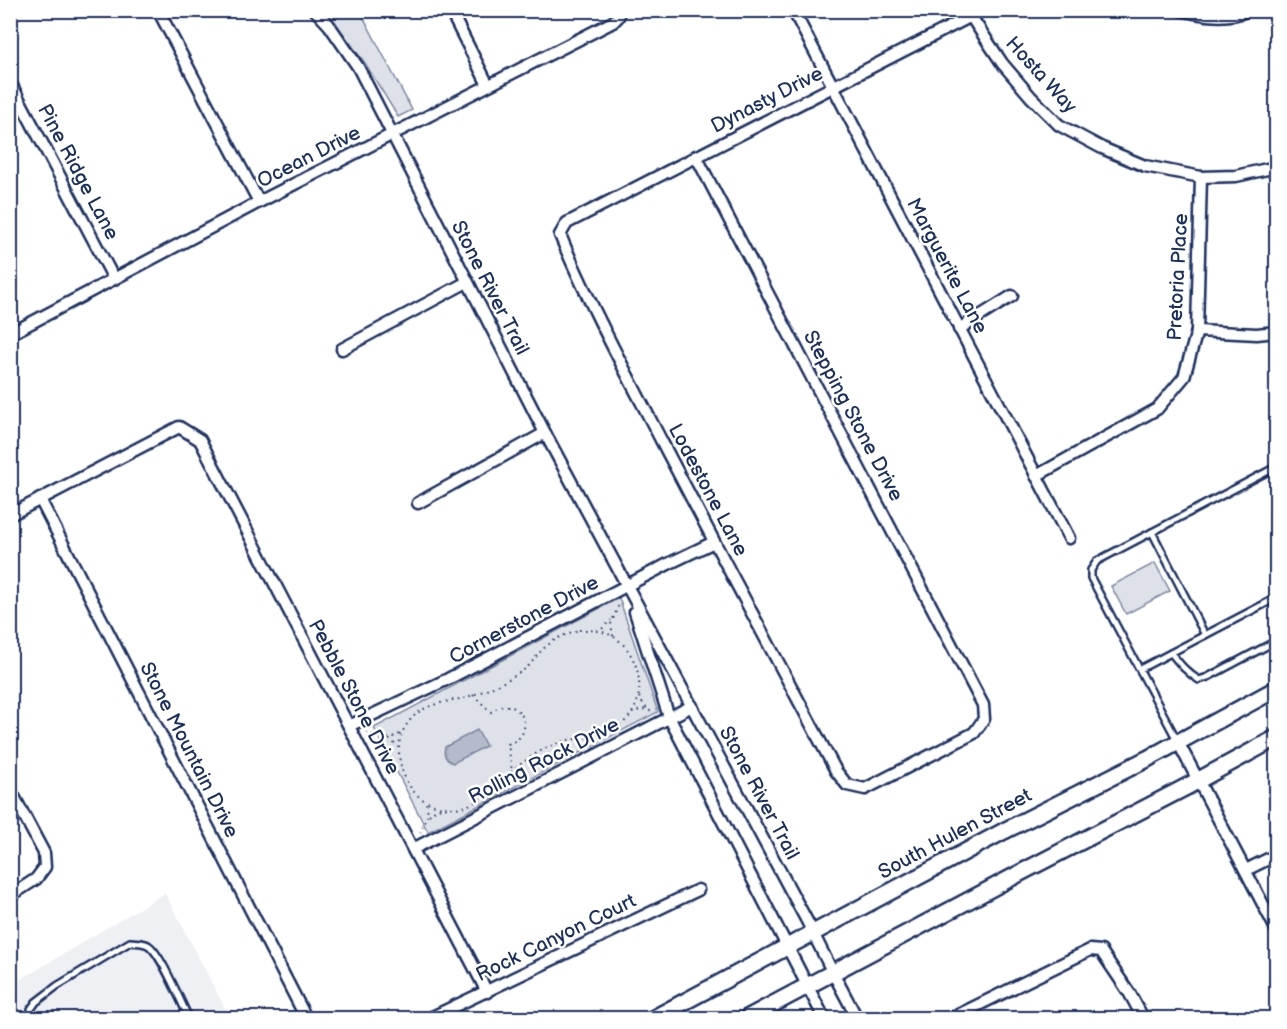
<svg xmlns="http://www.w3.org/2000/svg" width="1287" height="1029" viewBox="0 0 1287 1029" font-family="'Balsamiq Sans',sans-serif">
<rect width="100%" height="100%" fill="#fff"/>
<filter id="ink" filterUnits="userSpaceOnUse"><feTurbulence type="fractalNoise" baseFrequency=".0167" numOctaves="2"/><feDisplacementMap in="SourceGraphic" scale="12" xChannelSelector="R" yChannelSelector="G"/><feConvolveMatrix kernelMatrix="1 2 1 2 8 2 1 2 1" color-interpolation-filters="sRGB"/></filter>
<g filter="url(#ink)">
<polygon fill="#eff0f4" points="165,893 230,1018 11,1018 10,986"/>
<g fill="#dee1e7" stroke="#7c88a2" stroke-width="1.5">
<polygon points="324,11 360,11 412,110 398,117 365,63 331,17"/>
<polygon points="1155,563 1170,591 1126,614 1111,586"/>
<polygon points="619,598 658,712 428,832 374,728"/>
</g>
<path fill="#b5bbca" stroke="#77839f" stroke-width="1.5" d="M477,730L486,746L453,763C445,760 443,755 445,747Z"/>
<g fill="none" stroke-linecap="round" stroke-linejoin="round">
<defs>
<g id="service">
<polyline points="1152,532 1205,635"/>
<path d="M1171,653C1179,663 1187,673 1199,680L1208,677L1276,641"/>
<polyline points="1140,669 1276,598"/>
<polyline points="1177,740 1091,578 1091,570 1097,561 1276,467"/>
<path d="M32,1018L31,1009L36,1002L57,986L130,942C136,943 142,942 148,945C161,953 181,1003 189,1018"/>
</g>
<g id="minor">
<polyline points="158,10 259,202"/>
<polyline points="315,10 329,25 358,67 545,433 808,923 833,973 857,1018"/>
<polyline points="450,10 488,85"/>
<polyline points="793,10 1069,538"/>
<path d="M1180,10C1202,15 1227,20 1249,10"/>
<polyline points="968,12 1002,63 1031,97 1059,125 1102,148 1145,166 1201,177 1236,176 1276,167"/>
<polyline points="10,82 114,279"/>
<path d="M696,156L983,705L984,719L974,733L865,789L847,785L836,771C778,662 719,552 662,442C627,374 590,306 560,235L567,223L983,10"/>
<polyline points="959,329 1012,296"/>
<polyline points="1197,331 1257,334 1276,332"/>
<polyline points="10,334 259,202 613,22 618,17 619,10"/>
<polyline points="342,349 467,282"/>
<polyline points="1036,476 1157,409 1184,377 1197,331 1201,177"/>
<polyline points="40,499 306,1018"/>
<polyline points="418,503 545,433"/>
<polyline points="10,515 179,427 200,440 487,992"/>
<polyline points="635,612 669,717 824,1018"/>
<polyline points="349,726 448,679 668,564 714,542"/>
<polyline points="1178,742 1276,929"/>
<polyline points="10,789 44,853 45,867 36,879 10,896"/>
<polyline points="413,849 692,706"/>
<polyline points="1246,870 1276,855"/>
<polyline points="430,1018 698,890"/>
<polyline points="952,1018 1090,950 1101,951 1130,994 1143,1018"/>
</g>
<g id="secondary">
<polyline points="654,1018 1004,831 1147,759 1276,689"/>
<polyline points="747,1018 1022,872 1188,786 1276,738"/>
</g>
</defs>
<use href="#service" stroke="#1b2f5e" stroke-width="10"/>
<use href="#minor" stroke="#1b2f5e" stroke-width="15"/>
<use href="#secondary" stroke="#1b2f5e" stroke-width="20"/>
<g stroke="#1b2f5e" stroke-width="2" stroke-dasharray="1.5 4.5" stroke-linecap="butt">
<path d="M579,630C591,630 603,630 614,637C641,654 650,701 623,723C615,729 596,736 586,738C580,739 573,739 568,740C544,745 520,763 503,780C491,791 479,803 462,807C447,810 427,805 416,794C401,779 394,750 403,731C417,704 438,704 464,698C473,695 484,691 493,687C504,682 515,676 525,669C532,663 537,655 543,649C554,639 565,634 579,630Z"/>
<polyline points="596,630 603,628 611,620"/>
<polyline points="613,636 611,624 620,602"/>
<path d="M473,695L491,712C518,690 541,734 508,744L512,771"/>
<polyline points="639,697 643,704 647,709"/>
<polyline points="632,713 642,709 655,712"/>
<polyline points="366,732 390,740 398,747"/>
<polyline points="387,738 397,736 401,733"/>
<polyline points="429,815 436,809 442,808"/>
<polyline points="420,833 428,813 426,802"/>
</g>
<use href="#service" stroke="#fff" stroke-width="5"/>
<use href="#minor" stroke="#fff" stroke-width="10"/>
<use href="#secondary" stroke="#fff" stroke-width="15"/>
</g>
</g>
<g text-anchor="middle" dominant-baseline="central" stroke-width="5" stroke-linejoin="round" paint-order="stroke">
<g font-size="20" fill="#1b2f5e" stroke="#fff">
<text transform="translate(1041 75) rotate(48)">Hosta Way</text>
<text transform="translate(767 100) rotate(-27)">Dynasty Drive</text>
<text transform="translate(309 157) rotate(-27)">Ocean Drive</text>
<text transform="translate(78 172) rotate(62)">Pine Ridge Lane</text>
<text transform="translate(947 266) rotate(62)">Marguerite Lane</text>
<text transform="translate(1178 277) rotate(-87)">Pretoria Place</text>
<text transform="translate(490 288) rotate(63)">Stone River Trail</text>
<text transform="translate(853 416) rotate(62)">Stepping Stone Drive</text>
<text transform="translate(708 490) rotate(62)">Lodestone Lane</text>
<text transform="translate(524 620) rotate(-28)">Cornerstone Drive</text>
<text transform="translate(354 697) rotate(62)">Pebble Stone Drive</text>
<text transform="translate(189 750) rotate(63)">Stone Mountain Drive</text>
<text transform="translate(544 761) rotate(-27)">Rolling Rock Drive</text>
<text transform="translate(759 793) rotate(62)">Stone River Trail</text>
<text transform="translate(955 834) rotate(-28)">South Hulen Street</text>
<text transform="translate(556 938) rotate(-26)">Rock Canyon Court</text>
</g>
</g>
<rect width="1287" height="1029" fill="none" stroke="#fff" stroke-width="36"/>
<rect x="18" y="18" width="1251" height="993" fill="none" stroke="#1b2f5e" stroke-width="2" filter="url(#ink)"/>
</svg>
